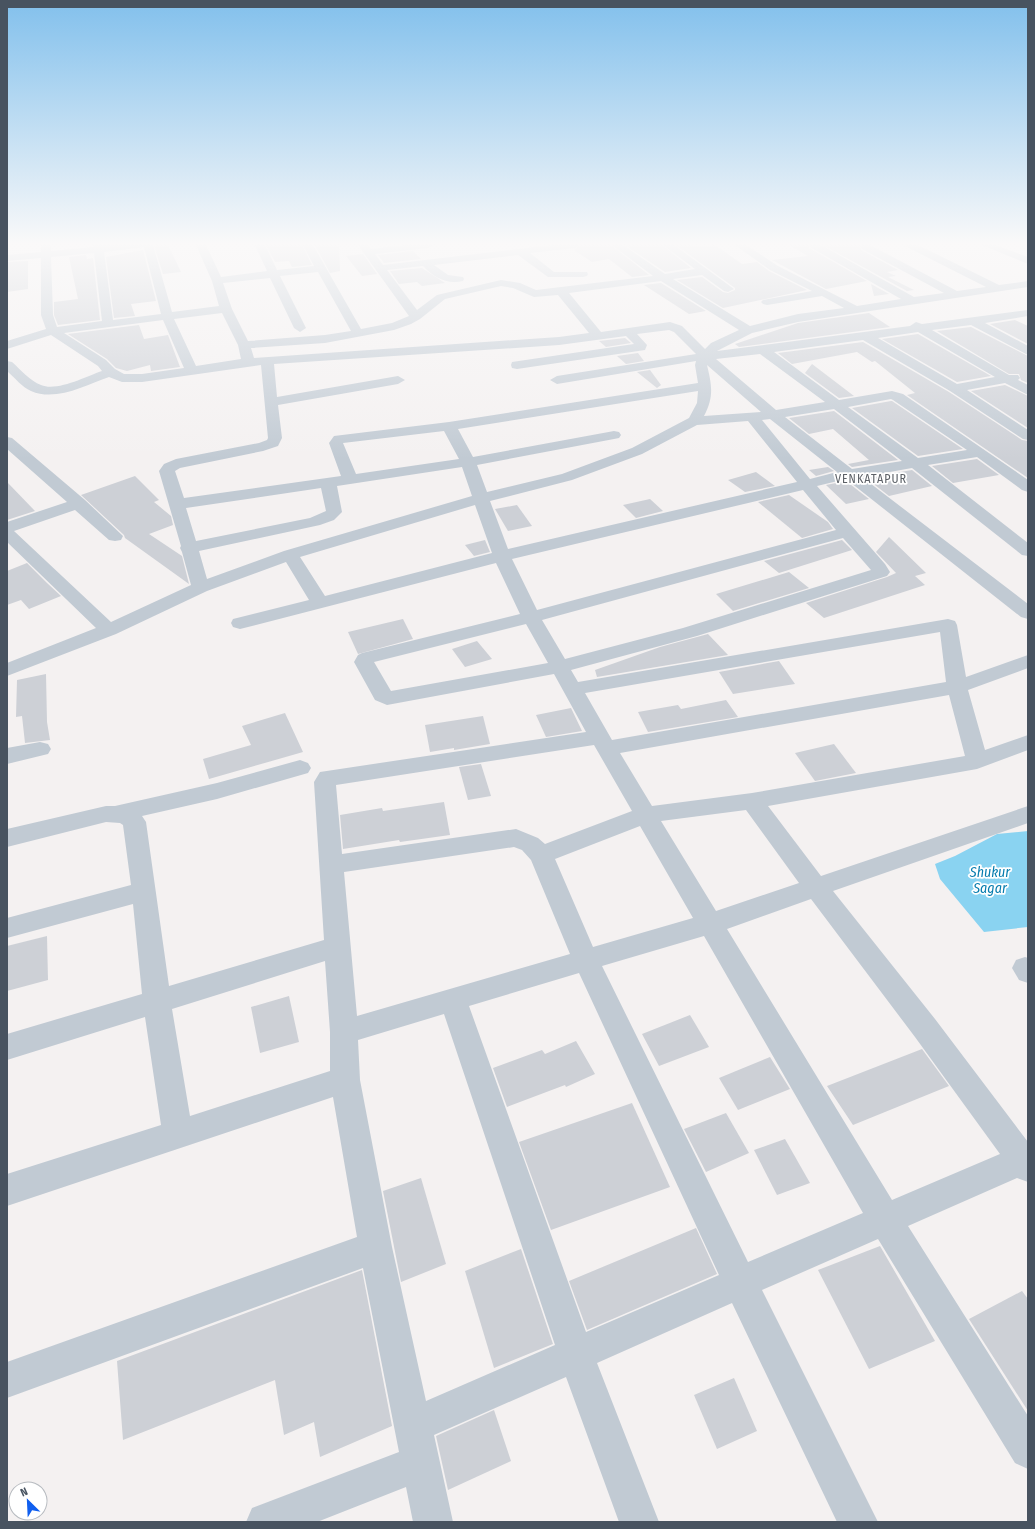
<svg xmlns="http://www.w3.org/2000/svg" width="1035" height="1529" viewBox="0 0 1035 1529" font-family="'Fira Sans Condensed',sans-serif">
<rect width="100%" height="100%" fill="#f4f1f1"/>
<polygon fill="#8ad3f1" points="1028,831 1028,927 984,932 940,879 935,864 955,856 997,834"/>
<g fill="#cdd0d6">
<polygon points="154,245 168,245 181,272 163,274"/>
<polygon points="266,245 302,245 312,265 292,267 289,261 275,262"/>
<polygon points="315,245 339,245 340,271 330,273"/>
<polygon points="581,245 611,245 649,275 632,277 609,259 592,262 574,250"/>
<polygon points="625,245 662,245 691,268 665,272"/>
<polygon points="676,245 693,245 694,247 715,245 742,264 757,262 769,271 807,290 723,308 677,280 702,277 723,292 728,293 735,290 735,288"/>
<polygon points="789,245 808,245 809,248 867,281 826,289 772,260 808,256"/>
<polygon points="823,245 860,245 861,250 898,270 887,272 896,276 888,277 914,290 907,291"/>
<polygon points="143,250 156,301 131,304 135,316 114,318 106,257"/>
<polygon points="413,251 421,259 384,263 378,255"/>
<polygon points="363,254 377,274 362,276 346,256"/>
<polygon points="86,255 87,259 93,258 100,320 58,325 54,315 54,302 78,299 69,257"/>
<polygon points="28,261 28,289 7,292 7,262"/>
<polygon points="422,268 445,283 422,286 417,282 399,284 390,271"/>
<polygon points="661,283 706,311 689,314 644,285"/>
<polygon points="871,284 889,294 874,296"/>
<polygon points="869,313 890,327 739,347 735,344 798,323"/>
<polygon points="1015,320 1028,326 1028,344 990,324"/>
<polygon points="139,325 144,339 168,335 180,367 151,371 150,365 127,371 116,368 107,359 68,334"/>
<polygon points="971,327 1028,356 1028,383 1021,380 1019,374 1009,374 937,331"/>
<polygon points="918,334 991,376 957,382 882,339"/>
<polygon points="625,338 631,343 606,347 599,341"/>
<polygon points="863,342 949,392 1022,440 1028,441 1028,478 907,395 915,393 875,361 872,362 857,352 792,364 778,353"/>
<polygon points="638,353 644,361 626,364 617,356"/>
<polygon points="812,364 854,396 839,398 805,373"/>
<polygon points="650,370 661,385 657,388 637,372"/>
<polygon points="1005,385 1028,396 1028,428 971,391"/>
<polygon points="891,401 892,401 963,449 918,456 852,408"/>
<polygon points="834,411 898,460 852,467 848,464 869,460 833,429 809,434 789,418"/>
<polygon points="977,459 999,475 953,483 932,466"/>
<polygon points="828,467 834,471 816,476 809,470"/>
<polygon points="912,470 932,486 889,496 866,478"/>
<polygon points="756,472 775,486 745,492 728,480"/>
<polygon points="135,476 159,500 154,502 171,516 173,525 149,534 182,556 189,584 125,538 124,535 81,495"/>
<polygon points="846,481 869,499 846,504 826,485"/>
<polygon points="7,482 35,511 7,520"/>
<polygon points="789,495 828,522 833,529 802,538 758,502"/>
<polygon points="650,499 663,511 636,518 623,505"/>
<polygon points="517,505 532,526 508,531 495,509"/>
<polygon points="889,537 926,573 915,576 925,585 824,618 806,603 887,577 896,573 876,552"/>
<polygon points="485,540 490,552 474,556 465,545"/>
<polygon points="842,540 852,550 779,573 764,561"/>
<polygon points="27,563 47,583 61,596 29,609 21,600 7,605 7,571"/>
<polygon points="789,572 809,588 733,611 716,594"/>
<polygon points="403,619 413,639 358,654 348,632"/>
<polygon points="708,634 728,655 597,677 595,670 660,647"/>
<polygon points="477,641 492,659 465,667 452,649"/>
<polygon points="779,661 795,684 733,694 719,672"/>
<polygon points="46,674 47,722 50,740 25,743 22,716 16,717 17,680"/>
<polygon points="726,700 738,717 648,732 638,712 678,705 681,709"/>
<polygon points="571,708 582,731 546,737 536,715"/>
<polygon points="285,713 303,752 209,779 203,759 251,745 242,726"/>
<polygon points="483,716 490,744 454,750 454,748 430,752 425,725"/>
<polygon points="834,744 856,773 815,781 795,753"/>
<polygon points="481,764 491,796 468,800 459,767"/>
<polygon points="444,802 450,835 400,842 399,840 343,849 340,815 382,808 383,811"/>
<polygon points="47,936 48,980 7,991 7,946"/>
<polygon points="289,996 299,1042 260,1053 251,1007"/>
<polygon points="690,1015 709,1047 659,1066 642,1034"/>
<polygon points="576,1041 595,1074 566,1087 565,1085 507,1107 493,1068 542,1050 545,1054"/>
<polygon points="922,1049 949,1086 853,1125 827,1086"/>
<polygon points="770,1057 790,1089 738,1110 719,1078"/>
<polygon points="632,1103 670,1187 551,1230 519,1142"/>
<polygon points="726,1113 749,1153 706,1172 684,1129"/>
<polygon points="785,1139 810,1183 777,1195 754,1150"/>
<polygon points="421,1178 446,1264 401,1282 383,1191"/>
<polygon points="696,1228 717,1274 587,1330 569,1281"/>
<polygon points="880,1246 935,1341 869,1369 818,1270"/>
<polygon points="521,1249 553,1344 494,1368 465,1271"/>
<polygon points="362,1270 392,1426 320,1457 314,1422 284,1435 275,1380 123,1440 117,1361"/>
<polygon points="1022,1291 1028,1299 1028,1411 969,1319"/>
<polygon points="734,1378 757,1431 717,1449 694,1395"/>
<polygon points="494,1410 511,1461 448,1490 436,1436"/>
</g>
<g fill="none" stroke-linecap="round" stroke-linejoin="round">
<g fill="#c1cad3" fill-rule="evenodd">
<path d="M41,245H51V251L93,247V245H153L172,312L219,306L212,281L196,245H206L221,277L267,271L255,245H265L277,270L314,266L303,245H313L361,329L392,323L409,316L358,245H368L371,249L405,245H433L428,248L375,254L383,265L552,245H580L575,248L530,253L554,272H587L588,274L587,276L583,277H548L518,255L434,265L448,275L463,277L464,279L463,281C447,285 433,277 423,266L387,270L417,310L437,295L501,280L520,283L536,290L653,276L612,245H623L665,274L695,269L663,245H674L734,289L728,292L724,291L702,275L673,279L750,326L798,314L844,308L822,296L767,305L763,304L761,302L763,300L812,291L770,270L735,245H746L778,266L857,306L901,299L810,247L809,245H821L914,297L944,293L862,249L861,247L862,245H870L957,291L986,287L907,247L906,245H918L999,285L1028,281V287L798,322L752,333L717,351L910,326L916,322L922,324L1028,310V316L985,323L1028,346V355L971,325L932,330L1009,375H1018L1020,378L1018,380L1028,385V395L1005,383L967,390L1028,430V440L1023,439L950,391L863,340L774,352L839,400L892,391L903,394L1028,480V492L1022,490L977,457L928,465L1028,543V556L1022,555L912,468L862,477L1028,604V619L1021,617L846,479L817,486L885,564L890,572L887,576L697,636L571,670L578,682L948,619L955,621L957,625L966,677L1028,655V668L968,690L985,750L1028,735V750L977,769L768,806L821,876L1028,806V823L833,891L935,1019L1028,1142V1182L1017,1178L908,1226L1028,1416V1469L1015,1463L878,1239L762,1290L878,1522H837L732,1303L597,1363L659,1522H619L566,1377L434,1435L453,1522H413L406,1487L317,1522H246L252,1508L399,1452L363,1268L7,1398V1362L357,1237L333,1097L7,1206V1174L161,1125L145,1017L7,1060V1034L142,994L133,904L7,938V918L131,885L123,825L120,823L106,822L7,847V829L106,806H115L217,783L300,760L308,763L311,768L308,773L217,799L142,816L146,822L169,986L324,940L314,782L320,772L586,732L554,674L387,705L375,700L354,662L358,655L362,653L520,614L496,563L240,629L233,627L231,623L233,619L309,600L286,562L207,591L116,634L7,676V663L96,628L7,542V522L67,502L7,449V437L12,438L85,500L123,536L121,540L115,541L109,540L75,510L14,531L111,622L191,585L182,552L180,548L181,546L159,471L164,464L176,459L259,443L267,440L268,438L261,365L142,382H122L109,377C86,385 56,402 31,391C22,387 15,378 7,371V361L12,362C21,370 30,381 41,385C57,392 87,376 102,371L98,366L51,335L7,349V341L46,329L41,315V258L7,261V255L41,252ZM144,247L161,314L113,320L104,252ZM94,253L102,321L57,327L53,315L51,257ZM318,272L351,331L325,335L248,341L232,309L223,283L270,278L294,328L300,332L306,328L280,276ZM661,281L739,330L711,343L705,349L682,326L670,322L601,332L569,293ZM501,286L513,288L534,297L558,295L589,333L559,337L254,358L251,348L325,343L394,330L411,324L420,319L445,299ZM222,313L238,345L241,359L196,366L174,319ZM163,320L184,368L142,374H124L115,369L106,360L64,333ZM669,330L674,332L696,354L557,376L550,380L557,384L696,361L695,365L698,383L449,422L334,436L329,443L341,476L184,498L175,471L180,468L263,451L278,446L282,438L278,405L398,384L405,380L398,376L277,397L274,364L559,345L626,336L634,344L512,362L511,365L512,368L517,369L645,350L647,345L637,334ZM918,332L995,377L957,384L878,338ZM760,354L825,402L776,410L716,359ZM707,365L761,412L704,416C714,397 712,386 707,365ZM698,391L697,403L689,418L632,448L562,474L487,492L477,465L614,439L619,438L621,435L619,432L614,431L473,457L458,429ZM891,399L893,400L967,450L918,458L848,407ZM834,409L902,461L852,469L785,417ZM770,419L837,472L810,479L762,420ZM748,421L797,482L508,549L490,501L572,480L642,454L697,425ZM444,431L459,459L356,474L343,443ZM462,467L472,496L284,551L207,579L199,551L320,525L334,520L342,512L337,486ZM321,488L326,511L310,518L196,541L186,508ZM803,490L836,530L537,610L512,559ZM475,505L492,553L325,596L300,557ZM843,538L871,570L683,628L565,659L542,620ZM526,624L548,663L391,691L374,662ZM940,632L946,682L612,740L585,693ZM949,695L965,756L752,793L652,806L620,753ZM594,745L632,811L545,844L538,838L516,829L342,854L336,785ZM746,810L799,883L716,911L661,821ZM640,826L693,918L593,947L555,859ZM514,847L522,850L531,860L570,954L357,1016L344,872ZM811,899L915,1037L1000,1154L892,1200L727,929ZM704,936L863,1213L748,1262L602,966ZM325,961L330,1032V1071L190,1116L172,1009ZM579,973L719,1275L586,1332L469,1006ZM444,1014L555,1345L426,1401L392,1247L360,1080L358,1040Z"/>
<polygon points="982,245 995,245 1028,257 1028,264"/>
<polygon points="40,742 48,744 51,749 48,754 7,764 7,748"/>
<polygon points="1025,957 1028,958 1028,983 1019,980 1012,968 1016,960"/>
</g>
</g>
<linearGradient id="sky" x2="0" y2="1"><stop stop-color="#82c0ec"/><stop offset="0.53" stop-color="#faf9f9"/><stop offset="1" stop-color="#faf9f9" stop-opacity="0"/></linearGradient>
<rect width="1035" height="459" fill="url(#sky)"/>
<g text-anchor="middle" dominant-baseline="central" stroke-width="3.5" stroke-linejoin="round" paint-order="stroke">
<g font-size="12" letter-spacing="1" fill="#5d6167" stroke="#fff">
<text x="871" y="479">VENKATAPUR</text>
</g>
<g font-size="14" font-style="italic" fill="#067cae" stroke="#fff">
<text x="990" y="872">Shukur<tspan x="990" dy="16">Sagar</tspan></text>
</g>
</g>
<rect width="1035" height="1529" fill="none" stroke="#485360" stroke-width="16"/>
<g transform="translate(28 1501) rotate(336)"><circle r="19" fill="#ffffff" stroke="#b6babf"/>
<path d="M0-3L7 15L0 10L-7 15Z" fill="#105fef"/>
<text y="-6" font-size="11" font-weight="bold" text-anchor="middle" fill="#485360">N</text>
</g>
</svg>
